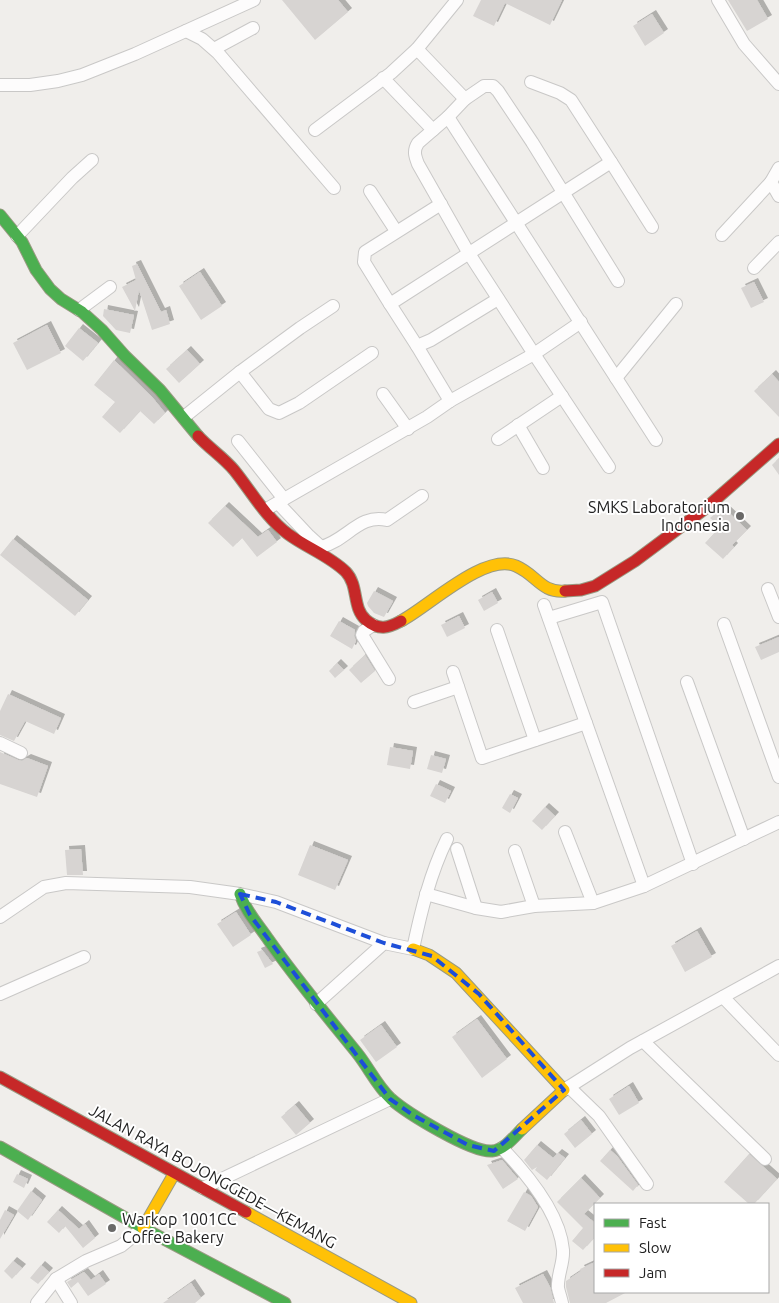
<svg xmlns="http://www.w3.org/2000/svg" width="779" height="1303" viewBox="0 0 779 1303" font-family="Ubuntu,sans-serif">
<defs>
<filter id="shadow"><feDropShadow dx="4" dy="-4" stdDeviation="0" flood-color="#0004"/></filter>
</defs>
<rect width="100%" height="100%" fill="#f0eeeb"/>
<g fill="#d7d4d2" filter="url(#shadow)">
<polygon points="282,0 338,0 348,12 315,40"/>
<polygon points="481,0 562,0 550,25 505,3 494,26 473,16"/>
<polygon points="728,0 757,0 768,19 747,31"/>
<polygon points="652,14 664,33 645,46 633,26"/>
<polygon points="137,264 161,312 166,310 170,324 152,330 139,290 135,311 122,287 136,280 132,266"/>
<polygon points="200,272 222,306 201,320 179,286"/>
<polygon points="754,282 764,302 751,308 741,288"/>
<polygon points="104,309 134,315 130,333 116,330 103,316"/>
<polygon points="47,325 61,353 27,370 13,343"/>
<polygon points="79,328 98,343 83,361 65,346"/>
<polygon points="187,350 200,364 179,383 166,369"/>
<polygon points="114,360 152,397 165,413 154,424 140,411 120,433 102,417 115,402 94,385"/>
<polygon points="772,374 779,382 779,417 754,391"/>
<polygon points="779,458 779,475 772,465"/>
<polygon points="225,506 258,537 268,530 277,542 257,557 242,538 233,547 208,523"/>
<polygon points="723,507 747,530 732,545 734,547 723,559 705,543 720,527 710,518"/>
<polygon points="13,539 88,600 75,616 0,555"/>
<polygon points="374,591 393,601 384,617 374,613 368,606 367,603"/>
<polygon points="492,592 498,603 484,611 478,600"/>
<polygon points="459,616 465,628 447,637 441,625"/>
<polygon points="339,621 355,630 354,636 356,641 352,649 330,636"/>
<polygon points="779,637 779,652 761,660 755,647"/>
<polygon points="365,655 375,671 361,683 349,670"/>
<polygon points="337,663 344,670 335,678 329,671"/>
<polygon points="8,694 61,718 54,734 25,721 14,741 0,735 0,711"/>
<polygon points="390,747 413,751 410,769 387,765"/>
<polygon points="0,752 18,760 22,761 27,758 48,766 37,797 0,784"/>
<polygon points="431,755 446,759 442,773 427,769"/>
<polygon points="436,784 451,791 445,803 430,796"/>
<polygon points="510,794 518,798 510,813 502,808"/>
<polygon points="545,807 555,816 542,830 532,821"/>
<polygon points="310,845 348,860 335,890 298,875"/>
<polygon points="81,849 83,875 67,875 65,850"/>
<polygon points="236,912 251,935 233,947 217,924"/>
<polygon points="697,931 712,957 685,972 671,946"/>
<polygon points="262,950 273,964 265,968 257,952"/>
<polygon points="477,1019 507,1059 482,1078 452,1037"/>
<polygon points="381,1025 397,1047 376,1062 360,1040"/>
<polygon points="629,1086 639,1103 619,1115 609,1099"/>
<polygon points="295,1105 310,1123 296,1135 281,1117"/>
<polygon points="581,1120 592,1134 575,1148 564,1134"/>
<polygon points="537,1145 553,1158 558,1153 565,1158 547,1180 535,1170 537,1167 532,1170 524,1160"/>
<polygon points="610,1150 617,1156 638,1185 633,1191 600,1161"/>
<polygon points="749,1154 777,1179 754,1204 749,1204 724,1182"/>
<polygon points="502,1160 518,1179 503,1189 487,1165"/>
<polygon points="17,1174 28,1179 24,1188 13,1182"/>
<polygon points="581,1178 600,1198 584,1214 595,1223 595,1237 583,1250 572,1241 583,1228 557,1202"/>
<polygon points="31,1191 42,1200 28,1220 17,1211"/>
<polygon points="524,1192 531,1196 538,1207 525,1231 507,1221"/>
<polygon points="5,1210 14,1215 0,1239 0,1220"/>
<polygon points="58,1210 79,1229 85,1224 95,1238 83,1248 65,1226 59,1233 47,1222"/>
<polygon points="13,1261 22,1268 12,1279 4,1271"/>
<polygon points="595,1262 595,1292 627,1292 606,1303 570,1303 566,1287 566,1281 581,1271 580,1269"/>
<polygon points="41,1265 49,1272 38,1284 30,1278"/>
<polygon points="84,1272 91,1280 99,1274 106,1284 88,1296 78,1282 71,1288 67,1282"/>
<polygon points="543,1274 550,1287 554,1303 523,1303 515,1288"/>
<polygon points="191,1283 201,1298 195,1303 163,1303"/>
</g>
<g fill="none" stroke-linecap="round" stroke-linejoin="round">
<defs>
<g id="street">
<polyline points="718,0 744,44 779,84"/>
<polyline points="186,31 202,39 218,53 334,188"/>
<polyline points="214,49 253,28"/>
<polyline points="417,49 465,99 484,86 493,86 498,91 532,142 618,281"/>
<polyline points="383,78 433,130"/>
<polyline points="531,82 560,93 571,100 611,162"/>
<polyline points="0,85 30,85 58,81 82,75 135,54 254,0"/>
<polyline points="448,117 656,440"/>
<polyline points="315,130 391,73 417,49 457,0"/>
<polyline points="779,168 771,182 779,196"/>
<polyline points="370,191 396,231"/>
<polyline points="722,235 771,182"/>
<polyline points="17,236 72,178 92,160"/>
<polyline points="754,268 779,242"/>
<polyline points="498,299 431,340 417,346 390,304 611,162 652,227"/>
<polyline points="390,304 364,262 365,252 441,204"/>
<polyline points="79,310 110,287"/>
<polyline points="581,322 534,354 609,467"/>
<polyline points="417,346 450,401"/>
<polyline points="240,372 269,409 279,413 299,403 372,353"/>
<polyline points="616,378 676,304"/>
<polyline points="383,394 408,429"/>
<polyline points="184,417 240,372 300,328 333,306"/>
<polyline points="518,425 543,468"/>
<polyline points="498,439 562,396"/>
<polyline points="238,441 284,499"/>
<path d="M278,503L309,536L321,547C346,541 360,513 387,520L422,496"/>
<path d="M265,510L427,417L450,401L534,354L468,252L418,164C415,156 413,151 418,143L448,117L465,99"/>
<polyline points="768,589 779,617"/>
<polyline points="544,605 644,886"/>
<polyline points="549,618 602,602 693,864"/>
<polyline points="724,624 779,777"/>
<polyline points="373,625 364,631 362,635 389,679"/>
<polyline points="497,630 535,740"/>
<polyline points="453,672 482,758 586,723"/>
<polyline points="687,682 744,839"/>
<polyline points="414,702 458,687"/>
<polyline points="0,743 21,753"/>
<polyline points="565,832 593,903"/>
<polyline points="457,849 476,908"/>
<polyline points="515,851 534,906"/>
<polyline points="426,894 476,908 501,912 534,906 593,903 644,886 779,822"/>
<path d="M0,917L44,887L66,883L190,887L240,894L276,902L384,943L413,949C421,911 430,874 447,839"/>
<polyline points="0,994 84,957"/>
<polyline points="723,997 779,1055"/>
<polyline points="316,1004 384,943"/>
<polyline points="643,1041 765,1159"/>
<polyline points="569,1087 599,1116 647,1184"/>
<polyline points="564,1090 630,1048 779,966"/>
<path d="M502,1148C526,1173 560,1214 563,1250C564,1263 557,1275 558,1288C559,1293 561,1298 562,1303"/>
<polyline points="203,1188 390,1099"/>
<polyline points="56,1279 71,1303"/>
<polyline points="37,1303 56,1279 86,1261 121,1246 143,1228"/>
</g>
<g id="fast">
<polyline points="0,215 22,242 36,270 50,289 61,299 82,312 102,330 125,356 160,390 198,436"/>
<path d="M240,894C246,912 258,924 268,939C296,979 327,1016 357,1053C369,1068 377,1086 391,1099C407,1113 472,1153 492,1151C504,1150 514,1137 522,1129"/>
<polyline points="0,1147 143,1228 285,1303"/>
</g>
<g id="slow">
<path d="M401,621C428,607 485,552 516,566C537,575 541,593 565,591"/>
<polyline points="413,949 429,955 456,973 564,1090 522,1129"/>
<polyline points="246,1212 411,1303"/>
<polyline points="143,1228 174,1174"/>
</g>
<g id="jam">
<path d="M198,436C209,448 223,457 234,470C251,491 266,518 288,534C307,548 330,556 346,572C359,586 352,608 366,620C379,631 388,628 401,621"/>
<polyline points="565,591 581,590 595,586 635,561 706,508 779,444"/>
<polyline points="0,1077 246,1212"/>
</g>
</defs>
<use href="#street" stroke="#c9c8c7" stroke-width="14"/>
<use href="#fast" stroke="#999a82" stroke-width="13"/>
<use href="#slow" stroke="#999a82" stroke-width="13"/>
<use href="#jam" stroke="#999a82" stroke-width="13"/>
<use href="#street" stroke="#fdfcfc" stroke-width="12"/>
<use href="#fast" stroke="#4caf50" stroke-width="11"/>
<use href="#slow" stroke="#ffc107" stroke-width="11"/>
<use href="#jam" stroke="#c62828" stroke-width="11"/>
</g>
<path fill="none" stroke="#1d4ed8" stroke-width="4" stroke-dasharray="10 6" stroke-linejoin="round" d="M240,894L276,902L384,943L432,956L479,994L564,1090L494,1151L468,1145L413,1115L390,1099L250,915Z"/>
<g fill="#6a6968" stroke="#fff" stroke-width="2">
<circle cx="740" cy="516" r="5"/>
<circle cx="112" cy="1228" r="5"/>
</g>
<g text-anchor="middle" dominant-baseline="central" stroke-width="4" stroke-linejoin="round" paint-order="stroke">
<g font-size="16" fill="#222" stroke="#fff" text-anchor="end">
<text x="730" y="507">SMKS Laboratorium<tspan x="730" dy="18">Indonesia</tspan></text>
<text x="122" y="1219" text-anchor="start">Warkop 1001CC<tspan x="122" dy="18">Coffee Bakery</tspan></text>
</g>
<g font-size="16" fill="#222" stroke="#fff">
<text transform="translate(213 1176) rotate(29)">JALAN RAYA BOJONGGEDE—KEMANG</text>
</g>
</g>
<rect x="594" y="1203" width="175" height="90" fill="#ffffff" stroke="#a7a7a7"/>
<rect x="604" y="1219" width="25" height="8" fill="#4caf50" stroke="#a7a7a7"/>
<text x="639" y="1228" font-size="15" fill="#222222">Fast</text>
<rect x="604" y="1244" width="25" height="8" fill="#ffc107" stroke="#a7a7a7"/>
<text x="639" y="1253" font-size="15" fill="#222222">Slow</text>
<rect x="604" y="1269" width="25" height="8" fill="#c62828" stroke="#a7a7a7"/>
<text x="639" y="1278" font-size="15" fill="#222222">Jam</text>
</svg>
